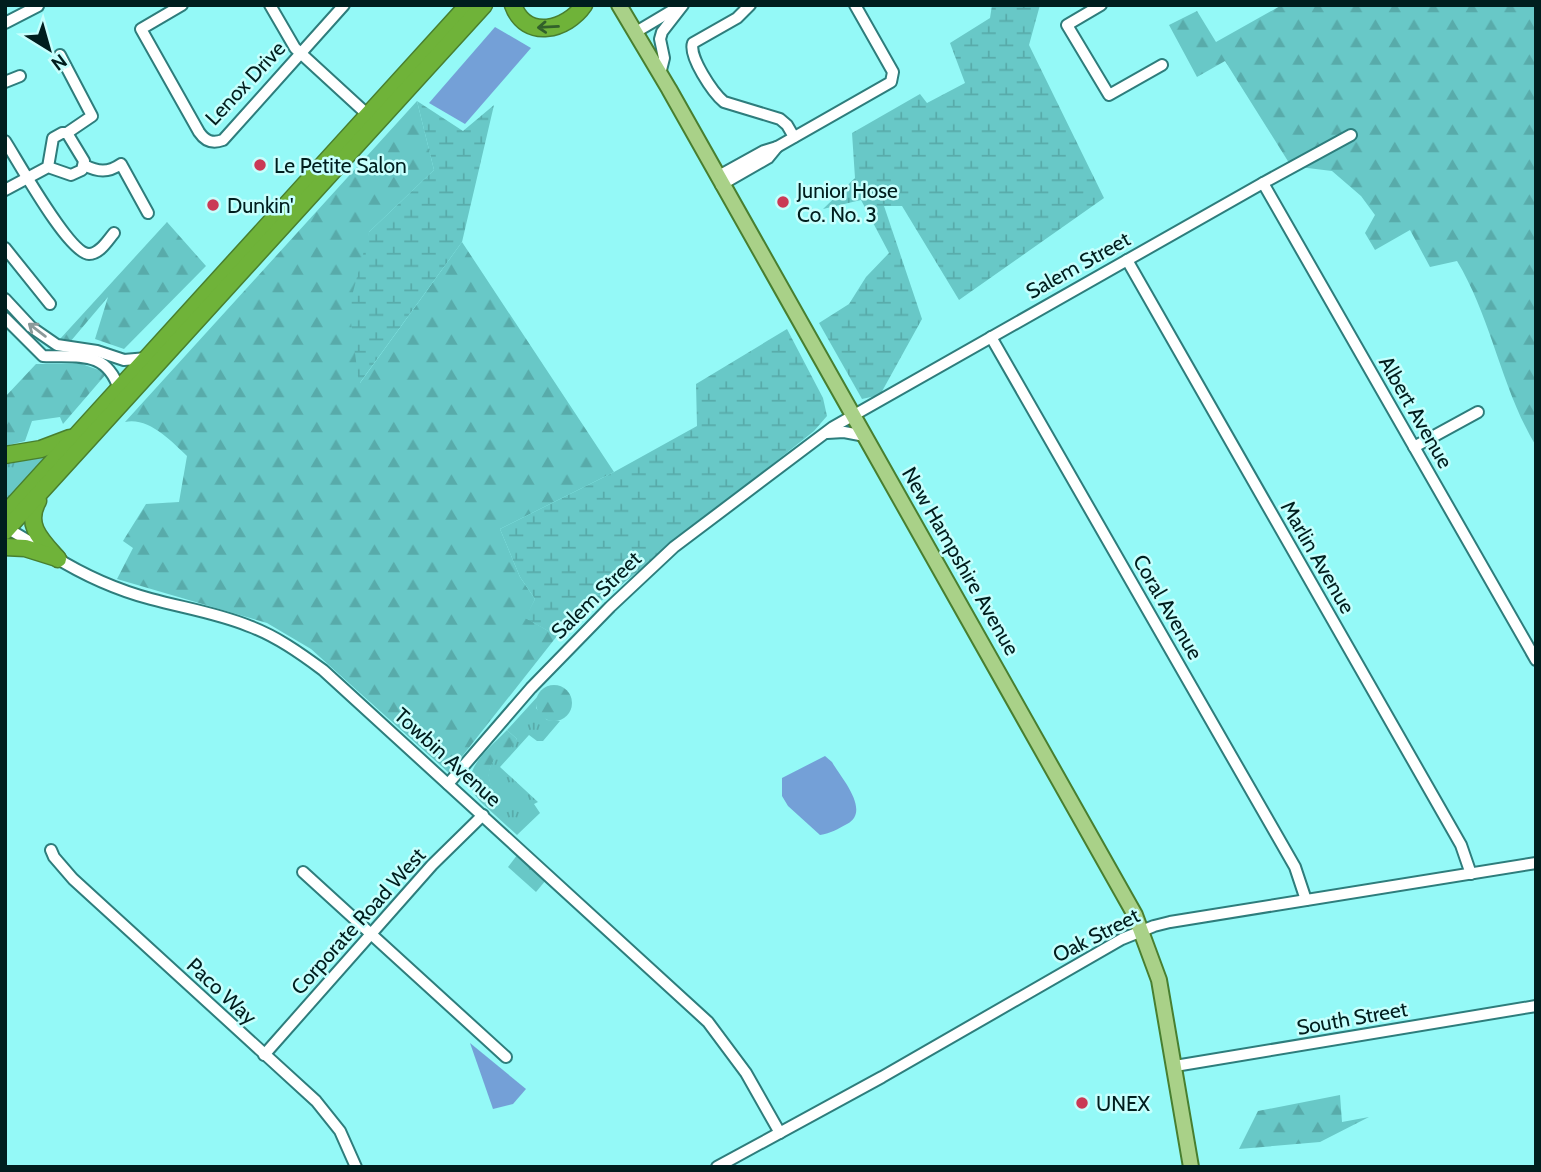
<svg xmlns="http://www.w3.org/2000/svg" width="1541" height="1172" viewBox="0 0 1541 1172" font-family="Cabin,sans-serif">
<defs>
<pattern id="grass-tufts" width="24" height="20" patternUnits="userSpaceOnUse" patternTransform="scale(1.75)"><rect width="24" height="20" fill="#68c8c7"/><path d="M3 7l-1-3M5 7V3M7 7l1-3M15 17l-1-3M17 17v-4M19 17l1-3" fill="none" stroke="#58abaa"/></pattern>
<pattern id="forest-firs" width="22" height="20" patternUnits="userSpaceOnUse" patternTransform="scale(1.75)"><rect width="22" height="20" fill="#68c8c7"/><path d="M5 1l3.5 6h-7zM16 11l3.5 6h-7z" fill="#58abaa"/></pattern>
<pattern id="wetland-marsh" width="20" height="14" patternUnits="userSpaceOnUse" patternTransform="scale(1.75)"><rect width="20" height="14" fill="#68c8c7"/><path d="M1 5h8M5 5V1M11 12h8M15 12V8" fill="none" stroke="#58abaa"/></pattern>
</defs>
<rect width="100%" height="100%" fill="#94f9f7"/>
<g fill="url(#grass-tufts)">
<polygon points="43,454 46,456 5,502 5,460"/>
<path d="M538,696L536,708L547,720L560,721L543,741H537L529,735L500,767L538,802L534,804L540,813L517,835L484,805L494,792C479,766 498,756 517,739L507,730Z"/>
<polygon points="518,854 546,880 536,892 508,867"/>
</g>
<g fill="url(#forest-firs)">
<path d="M1282,5H1536V446C1501,388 1492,319 1457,261L1430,267L1410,230L1375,250L1365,233L1375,215L1361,196L1332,171L1291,166L1225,61L1197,77L1169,25L1197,11L1216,42Z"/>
<path d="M417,101L434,170L369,232L360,383L462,242L614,472L500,529L520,577L535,599L526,618L557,636L449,773L311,649L267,623L117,579L133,548L123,541L146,504L179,502L187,456C171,441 149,417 125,422Z"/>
<polygon points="167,222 206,266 124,349 95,339 108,297 70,342 60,339"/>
<polygon points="36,364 82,364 107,373 63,424 60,417 32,421 25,441 5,446 5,397"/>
<circle cx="554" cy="703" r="18"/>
<path d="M507,730L517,739L503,758L494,760C487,772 487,780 495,792L484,805C451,776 486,752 507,730Z"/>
<polygon points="1340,1095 1342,1122 1369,1117 1320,1142 1239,1149 1258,1111"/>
</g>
<g fill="url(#wetland-marsh)">
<polygon points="992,5 1040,5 1029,45 1104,198 959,300 902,206 884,206 922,319 880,395 862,399 819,323 849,304 866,277 889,253 861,200 823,209 855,178 852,133 920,94 927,103 965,83 950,43 990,18"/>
<polygon points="417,101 463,131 494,105 462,242 359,384 349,307 369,232 434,170"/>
<polygon points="787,329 823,398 827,416 814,431 557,636 525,618 535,599 520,577 500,529 614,472 697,426 696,384"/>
</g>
<g fill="#74a0d7">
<polygon points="495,27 531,48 465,124 429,103"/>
<path d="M825,756L832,762C842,779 871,811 847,824C838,829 831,833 820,835L788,806L782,796V778Z"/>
<polygon points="470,1043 526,1089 513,1104 493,1109"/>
</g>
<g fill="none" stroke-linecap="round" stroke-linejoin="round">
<defs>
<g id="minor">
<path d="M182,5L141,29L199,132C205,141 212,144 223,140L344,5"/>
<polyline points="270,5 295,48 368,115"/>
<path d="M750,5L737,18L693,43C688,56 713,93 724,102L780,119L787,125L794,137"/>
<polyline points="1101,5 1067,25 1109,95 1162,65"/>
<polyline points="5,23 38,6"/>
<polyline points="636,32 678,7"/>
<polyline points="60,55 92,116 67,133"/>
<polyline points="660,74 664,58 660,39 662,32 683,5"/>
<polyline points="5,82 20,76"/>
<path d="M5,141C18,161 69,254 89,254C100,254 108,240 114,233"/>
<path d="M84,165C98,172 108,173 121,164L148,213"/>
<polyline points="717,177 764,151 777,147 891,82 893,72 855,5"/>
<polyline points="1263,183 1536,660"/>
<polyline points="721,185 768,158 777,147"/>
<polyline points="5,190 48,167 71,175 82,170 84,161 67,133 62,133 53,138 48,167"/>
<polyline points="5,248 50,304"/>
<polyline points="1127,260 1461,845 1471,874"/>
<polyline points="5,299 31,327 57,345 97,351 124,360 147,358"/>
<path d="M5,318L43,356C77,358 106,349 119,389"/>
<polyline points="991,337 1295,867 1306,900"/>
<polyline points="827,433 844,432 865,436"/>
<polyline points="1414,447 1478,412"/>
<polyline points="5,527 39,547"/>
<path d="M53,556C82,574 117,590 151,599C184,608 217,613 249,626C276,636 300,653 323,670L708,1022L746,1073L780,1133"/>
<polyline points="448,784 531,688 610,607 674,547 833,427 1263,183 1351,135"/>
<polyline points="51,850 54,857 73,879 316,1101 340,1131 356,1167"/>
<polyline points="303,872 506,1057"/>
<polyline points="264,1055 432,865 483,815"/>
<polyline points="1175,1066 1536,1006"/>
<polyline points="717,1167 882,1077 1122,939 1154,926 1170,922 1536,863"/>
</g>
<polyline id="major" points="619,5 669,89 1135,915 1159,980 1191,1167"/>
<g id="highway">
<path d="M513,5C526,41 567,30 584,5"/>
<polyline points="5,455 41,449 70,438"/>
<path d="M38,501C24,525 42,541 58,559"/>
<polyline points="5,514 468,5"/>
<polyline points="5,531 484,5"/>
<polyline points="5,547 25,548 57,558"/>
</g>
</defs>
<use href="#minor" stroke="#2e7d7c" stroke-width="14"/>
<use href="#major" stroke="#487f30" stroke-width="18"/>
<use href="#highway" stroke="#487f30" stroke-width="19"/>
<use href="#minor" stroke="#fff" stroke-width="10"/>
<use href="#major" stroke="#a9d188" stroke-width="14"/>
<use href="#highway" stroke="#6fb339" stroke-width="16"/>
</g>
<defs><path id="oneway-shaft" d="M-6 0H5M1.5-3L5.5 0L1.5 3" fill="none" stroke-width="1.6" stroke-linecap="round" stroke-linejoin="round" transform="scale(1.75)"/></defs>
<use stroke="#32612a" href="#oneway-shaft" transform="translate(548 27) rotate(177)"/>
<use stroke="#8c9a9a" href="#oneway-shaft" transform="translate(37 330) rotate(-143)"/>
<g fill="#ca3955" stroke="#c6fffd" stroke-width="2.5">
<circle cx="260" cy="165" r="7"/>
<circle cx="783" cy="202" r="7"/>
<circle cx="213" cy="205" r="7"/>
<circle cx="1082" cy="1103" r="7"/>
</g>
<g text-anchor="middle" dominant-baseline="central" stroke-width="5" stroke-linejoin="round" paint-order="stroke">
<g font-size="21" fill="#001e1e" stroke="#c6fffd">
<text transform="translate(245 83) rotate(-47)">Lenox Drive</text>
<text transform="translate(1078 265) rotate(-29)">Salem Street</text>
<text transform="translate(1416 412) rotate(60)">Albert Avenue</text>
<text transform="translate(1318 557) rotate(60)">Marlin Avenue</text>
<text transform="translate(961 561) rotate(60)">New Hampshire Avenue</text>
<text transform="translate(596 595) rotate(-44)">Salem Street</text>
<text transform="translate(1168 607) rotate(60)">Coral Avenue</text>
<text transform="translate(448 757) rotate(42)">Towbin Avenue</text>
<text transform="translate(358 921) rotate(-48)">Corporate Road West</text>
<text transform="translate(1096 935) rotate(-27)">Oak Street</text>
<text transform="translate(222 991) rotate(43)">Paco Way</text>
<text transform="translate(1352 1018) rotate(-10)">South Street</text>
</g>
<g font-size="21" fill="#001e1e" stroke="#c6fffd" text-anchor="start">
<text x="274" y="165">Le Petite Salon</text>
<text x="797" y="190">Junior Hose<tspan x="797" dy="24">Co. No. 3</tspan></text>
<text x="227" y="205">Dunkin'</text>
<text x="1096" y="1103">UNEX</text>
</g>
</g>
<rect width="1541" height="1172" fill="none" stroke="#001e1e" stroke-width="14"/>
<g transform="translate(49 49) rotate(143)" stroke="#c6fffd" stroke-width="5" paint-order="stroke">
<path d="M0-5L12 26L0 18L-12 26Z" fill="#001e1e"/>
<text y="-10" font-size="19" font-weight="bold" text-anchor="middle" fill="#001e1e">N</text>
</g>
</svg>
